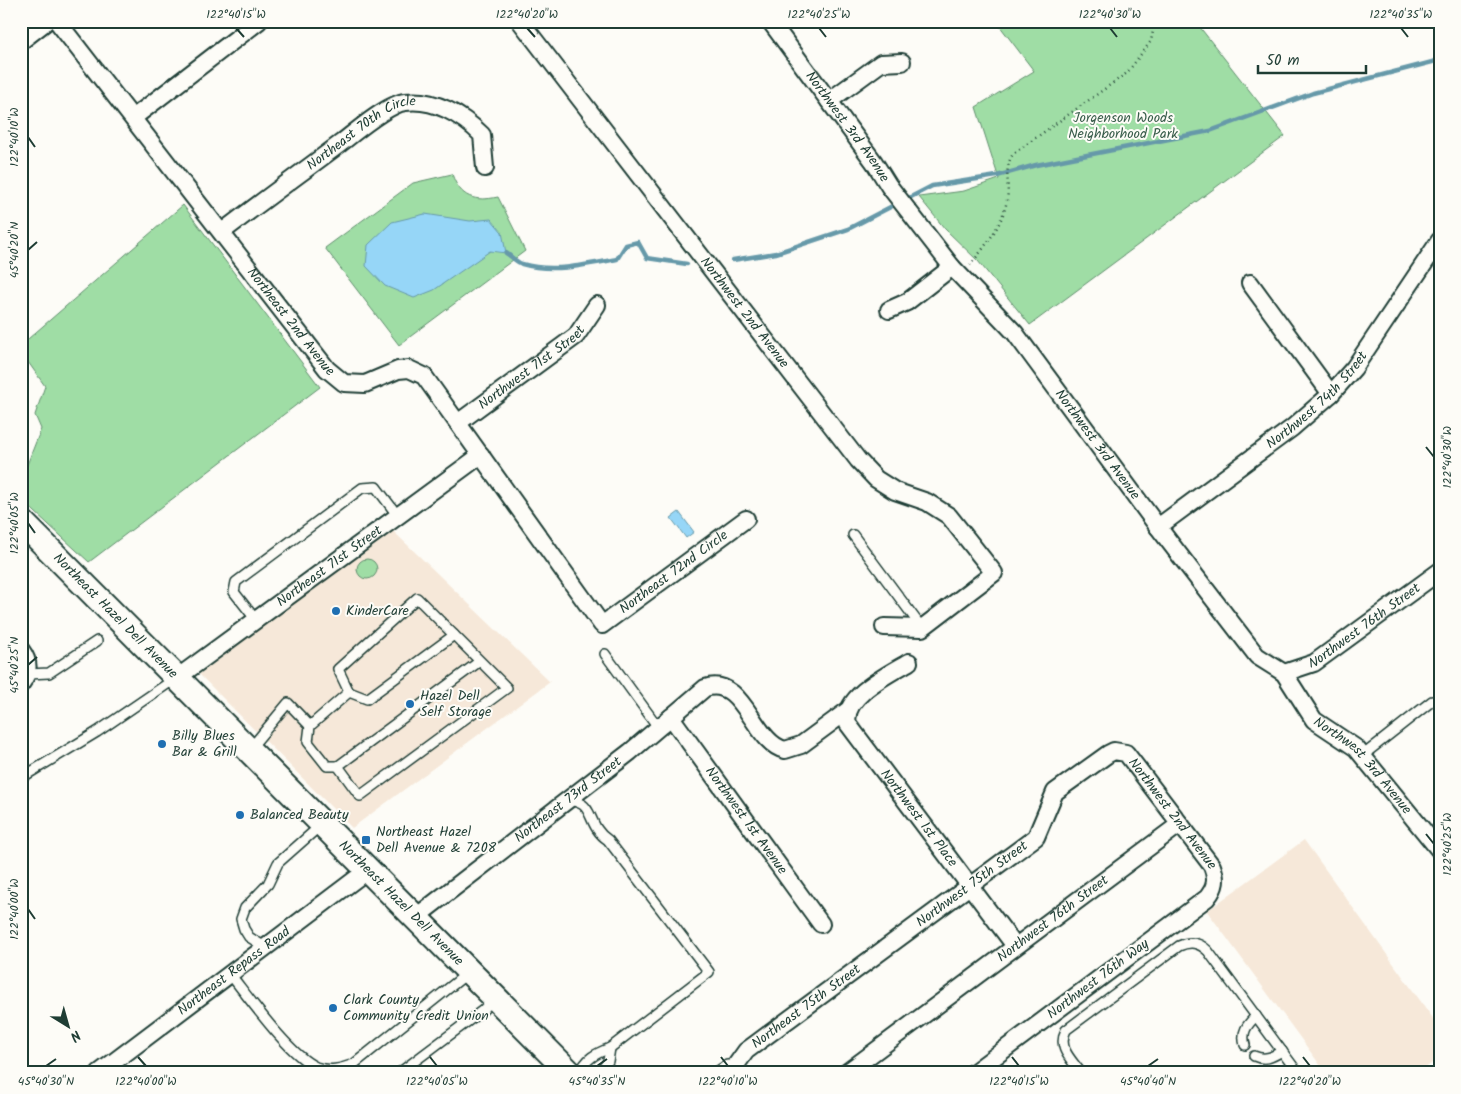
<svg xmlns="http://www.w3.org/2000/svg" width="1461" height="1094" viewBox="0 0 1461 1094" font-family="Kalam,sans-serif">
<rect width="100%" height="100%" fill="#fdfcf7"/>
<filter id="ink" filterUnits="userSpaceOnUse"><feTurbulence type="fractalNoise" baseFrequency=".02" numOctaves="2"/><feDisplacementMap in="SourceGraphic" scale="10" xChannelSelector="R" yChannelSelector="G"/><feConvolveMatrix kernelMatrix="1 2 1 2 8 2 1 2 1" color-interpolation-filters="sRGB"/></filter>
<g filter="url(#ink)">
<g fill="#f6e8d9">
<polygon points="392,530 550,682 352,828 199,674"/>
<polygon points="1304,840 1440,1028 1440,1057 1419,1073 1326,1073 1207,911"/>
</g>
<g fill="#9fdda5" stroke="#5f8d6c">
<polygon points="996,21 1195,21 1285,136 1030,325 978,261 945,229 919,197 964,191 999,179 976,107 1034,71"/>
<path d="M452,174C460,198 475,202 498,197L525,251L399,345L325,248L413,183Z"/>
<polygon points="183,205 320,387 89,562 21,499 21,480 41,429 35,415 45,386 21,352 21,345"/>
<circle cx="367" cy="569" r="10"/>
</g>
<g fill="#96d6f7" stroke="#6699a9">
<polygon points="425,214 470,221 491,219 502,232 506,253 490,251 434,290 414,298 385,286 366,266 368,245 392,222"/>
<polygon points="679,512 694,532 686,538 671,518"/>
</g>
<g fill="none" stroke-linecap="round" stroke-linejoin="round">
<g stroke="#6699a9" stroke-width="4.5">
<polyline points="905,200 932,186 997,176 1036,165 1210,131 1313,93 1440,60"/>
<path d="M506,253C511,256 516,262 522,264C552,273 587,265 617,259L626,245L638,242L647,258L687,264"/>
<polyline points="733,260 776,253 848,229 898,203"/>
</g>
<defs>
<g id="service">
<polyline points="853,535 922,628"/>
<polyline points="256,620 234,592 236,582 362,488 376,487 398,516"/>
<polyline points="605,654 658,727"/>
<polyline points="28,674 49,673 97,641"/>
<polyline points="349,692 367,699 454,635"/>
<polyline points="310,726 308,742 327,766 338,766"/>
<polyline points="249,750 288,703 310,726 349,692 338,669 417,598 507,688 360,796 338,766 480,661"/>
<polyline points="1362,756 1432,701"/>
<polyline points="21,778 97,732 176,678"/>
<path d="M568,799C573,801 579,802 583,805C592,811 591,829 608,840L709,972L610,1048C597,1053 584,1059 581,1073"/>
<polyline points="265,947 249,937 244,929 241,919 245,908 268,884 278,863 321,825"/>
<path d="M230,974C249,998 290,1056 316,1067C329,1072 341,1069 354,1064L469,972"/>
<path d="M1245,1045C1241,1032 1247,1025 1256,1016"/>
<path d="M1254,1056C1265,1061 1272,1057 1282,1051"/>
<polyline points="399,1073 483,1010 495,997"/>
<polyline points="600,1073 608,1061 610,1048"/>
<polyline points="715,1073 727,1065 736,1065"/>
<path d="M1081,1073C1071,1059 1057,1048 1066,1030L1179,946C1190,941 1199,942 1208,951L1298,1073"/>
</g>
<g id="minor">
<path id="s1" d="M57,21L327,369L344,383L365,384L398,370L409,369L424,376L602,625L746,519"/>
<path id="s2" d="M520,21L858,460L876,479L895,491L927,502L949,516L994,573L922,628L884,627"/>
<path id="s3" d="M770,21L874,162L889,186L952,267L1015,333L1158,527L1257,656L1284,673L1314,720L1356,748L1440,851"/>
<polyline points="829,101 881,63 902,62"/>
<polyline points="133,118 259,21"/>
<path id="s4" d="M222,232C261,202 301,173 341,143C355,132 388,104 405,102C434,98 462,115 482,135L485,168"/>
<polyline points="1250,283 1331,394"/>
<polyline points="889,310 907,302 952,267"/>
<path id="s5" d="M459,422L576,336L597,305"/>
<path id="s6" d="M1158,527L1292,428L1331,394L1354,368L1440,240"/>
<path d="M21,650C30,662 30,672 21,684"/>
<path id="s7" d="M909,662C889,674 841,697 848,724L1015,946"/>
<path id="s8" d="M1284,673L1314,663L1440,571"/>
<path id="s9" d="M177,678L481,455"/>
<path id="s10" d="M671,717L821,924"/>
<path id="s11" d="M416,917L630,752L705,688C744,675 753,743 785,750L801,745L847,711"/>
<path id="s12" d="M99,1073L369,869"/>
<path id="s13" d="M736,1073V1065L746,1051L1036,837L1055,792L1108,754L1114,751L1126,753L1212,866C1217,879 1216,887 1207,898L973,1073"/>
<path id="s14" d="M846,1073L1180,824"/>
</g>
<polyline id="tertiary" points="21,38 43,21"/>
<g id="secondary">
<path id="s15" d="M21,521L570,1073"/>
</g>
</defs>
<use href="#service" stroke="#1f3d34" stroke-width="12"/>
<use href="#minor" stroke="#1f3d34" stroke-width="20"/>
<use href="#tertiary" stroke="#1f3d34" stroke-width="25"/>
<use href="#secondary" stroke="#1f3d34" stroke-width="28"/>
<path stroke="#1f3d34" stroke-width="2.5" stroke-dasharray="1 4" stroke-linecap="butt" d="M970,265C985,247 1003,224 1007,200C1010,182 1003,170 1013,154L1127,73L1151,41L1155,21"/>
<use href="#service" stroke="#fdfcf7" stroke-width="9"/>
<use href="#minor" stroke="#fdfcf7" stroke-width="16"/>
<use href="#tertiary" stroke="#fdfcf7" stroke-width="21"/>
<use href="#secondary" stroke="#fdfcf7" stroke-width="24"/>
</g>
</g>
<path fill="none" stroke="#1f3d34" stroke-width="2" d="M236,28L244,37M527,28L535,37M819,28L826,37M1110,28L1117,37M1401,28L1408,37M28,137L35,147M28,250L37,242M1426,447L1434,457M28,523L35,533M28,665L37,657M1426,834L1434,844M28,909L35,919M138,1057L146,1066M430,1057L437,1066M721,1057L728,1066M1012,1057L1019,1066M1303,1057L1310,1066M46,1066L56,1059M597,1066L607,1059M1148,1066L1158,1059"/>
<g fill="#1f6fb2" stroke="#fdfcf7" stroke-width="2">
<circle cx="336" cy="611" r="5"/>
<circle cx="410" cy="704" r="5"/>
<circle cx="162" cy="744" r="5"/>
<circle cx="240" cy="815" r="5"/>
<rect x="361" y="835" width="10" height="10" rx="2.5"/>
<circle cx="333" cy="1008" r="5"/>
</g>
<g text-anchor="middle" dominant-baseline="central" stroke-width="4" stroke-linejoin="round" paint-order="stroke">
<g font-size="14" fill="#395d4b" stroke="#fdfcf7">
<text x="1123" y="118">Jorgenson Woods<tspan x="1123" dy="16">Neighborhood Park</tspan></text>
</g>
<g font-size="14" fill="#1f3d34" stroke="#fdfcf7">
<text stroke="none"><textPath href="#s3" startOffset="131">Northwest 3rd Avenue</textPath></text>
<text stroke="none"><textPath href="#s4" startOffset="172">Northeast 70th Circle</textPath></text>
<text stroke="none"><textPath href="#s2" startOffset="368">Northwest 2nd Avenue</textPath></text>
<text stroke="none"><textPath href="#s1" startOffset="381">Northeast 2nd Avenue</textPath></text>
<text stroke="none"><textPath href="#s5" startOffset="91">Northwest 71st Street</textPath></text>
<text stroke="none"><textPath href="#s6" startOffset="204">Northwest 74th Street</textPath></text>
<text stroke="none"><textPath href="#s3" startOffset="536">Northwest 3rd Avenue</textPath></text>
<text stroke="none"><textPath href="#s9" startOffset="189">Northeast 71st Street</textPath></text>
<text stroke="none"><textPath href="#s1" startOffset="942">Northeast 72nd Circle</textPath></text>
<text stroke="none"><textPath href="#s15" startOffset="134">Northeast Hazel Dell Avenue</textPath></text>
<text stroke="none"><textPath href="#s8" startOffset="94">Northwest 76th Street</textPath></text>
<text stroke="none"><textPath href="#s3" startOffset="956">Northwest 3rd Avenue</textPath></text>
<text stroke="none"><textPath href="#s11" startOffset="192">Northeast 73rd Street</textPath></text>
<text stroke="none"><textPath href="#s13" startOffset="595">Northwest 2nd Avenue</textPath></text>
<text stroke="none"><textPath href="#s7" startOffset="210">Northwest 1st Place</textPath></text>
<text stroke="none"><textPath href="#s10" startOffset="128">Northwest 1st Avenue</textPath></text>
<text stroke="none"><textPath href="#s13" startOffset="306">Northwest 75th Street</textPath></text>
<text stroke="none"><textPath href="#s15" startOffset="539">Northeast Hazel Dell Avenue</textPath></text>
<text stroke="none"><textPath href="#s14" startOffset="258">Northwest 76th Street</textPath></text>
<text stroke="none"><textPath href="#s12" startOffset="169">Northeast Repass Road</textPath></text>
<text transform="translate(1098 979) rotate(-37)">Northwest 76th Way</text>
<text stroke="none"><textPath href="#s13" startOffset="100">Northeast 75th Street</textPath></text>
</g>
<g font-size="14" fill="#1f3d34" stroke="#fdfcf7" text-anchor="start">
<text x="346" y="611">KinderCare</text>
<text x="420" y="696">Hazel Dell<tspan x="420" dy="16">Self Storage</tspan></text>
<text x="172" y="736">Billy Blues<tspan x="172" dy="16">Bar &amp; Grill</tspan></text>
<text x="250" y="815">Balanced Beauty</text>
<text x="376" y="832">Northeast Hazel<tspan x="376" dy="16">Dell Avenue &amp; 7208</tspan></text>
<text x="343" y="1000">Clark County<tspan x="343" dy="16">Community Credit Union</tspan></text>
</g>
</g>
<rect width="1461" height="1094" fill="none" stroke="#fdfcf7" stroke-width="55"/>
<g transform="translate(68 1026) rotate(143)" stroke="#fdfcf7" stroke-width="4" paint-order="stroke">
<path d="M0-4L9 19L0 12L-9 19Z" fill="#1f3d34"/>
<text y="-8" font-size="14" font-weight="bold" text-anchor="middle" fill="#1f3d34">N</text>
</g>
<path d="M1258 65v8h108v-8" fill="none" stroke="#1f3d34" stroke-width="2.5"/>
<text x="1266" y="65" font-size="15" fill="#1f3d34" stroke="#fdfcf7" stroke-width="4" paint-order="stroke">50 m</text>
<rect x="28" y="28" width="1406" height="1038" fill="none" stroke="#1f3d34" stroke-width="2"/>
<g font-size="12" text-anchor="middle" fill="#1f3d34">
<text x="236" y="18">122°40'15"W</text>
<text x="527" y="18">122°40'20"W</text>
<text x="819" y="18">122°40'25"W</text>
<text x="1110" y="18">122°40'30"W</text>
<text x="1401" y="18">122°40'35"W</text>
<text transform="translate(14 137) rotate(-90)" y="4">122°40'10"W</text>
<text transform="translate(14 250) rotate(-90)" y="4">45°40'20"N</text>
<text transform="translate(1447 457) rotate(-90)" y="4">122°40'30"W</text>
<text transform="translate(14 523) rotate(-90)" y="4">122°40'05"W</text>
<text transform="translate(14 665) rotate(-90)" y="4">45°40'25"N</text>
<text transform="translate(1447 844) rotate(-90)" y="4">122°40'25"W</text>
<text transform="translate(14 909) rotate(-90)" y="4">122°40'00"W</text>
<text x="46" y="1085">45°40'30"N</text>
<text x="146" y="1085">122°40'00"W</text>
<text x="437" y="1085">122°40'05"W</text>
<text x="597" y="1085">45°40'35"N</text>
<text x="728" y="1085">122°40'10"W</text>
<text x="1019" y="1085">122°40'15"W</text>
<text x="1148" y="1085">45°40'40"N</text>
<text x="1310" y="1085">122°40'20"W</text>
</g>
</svg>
